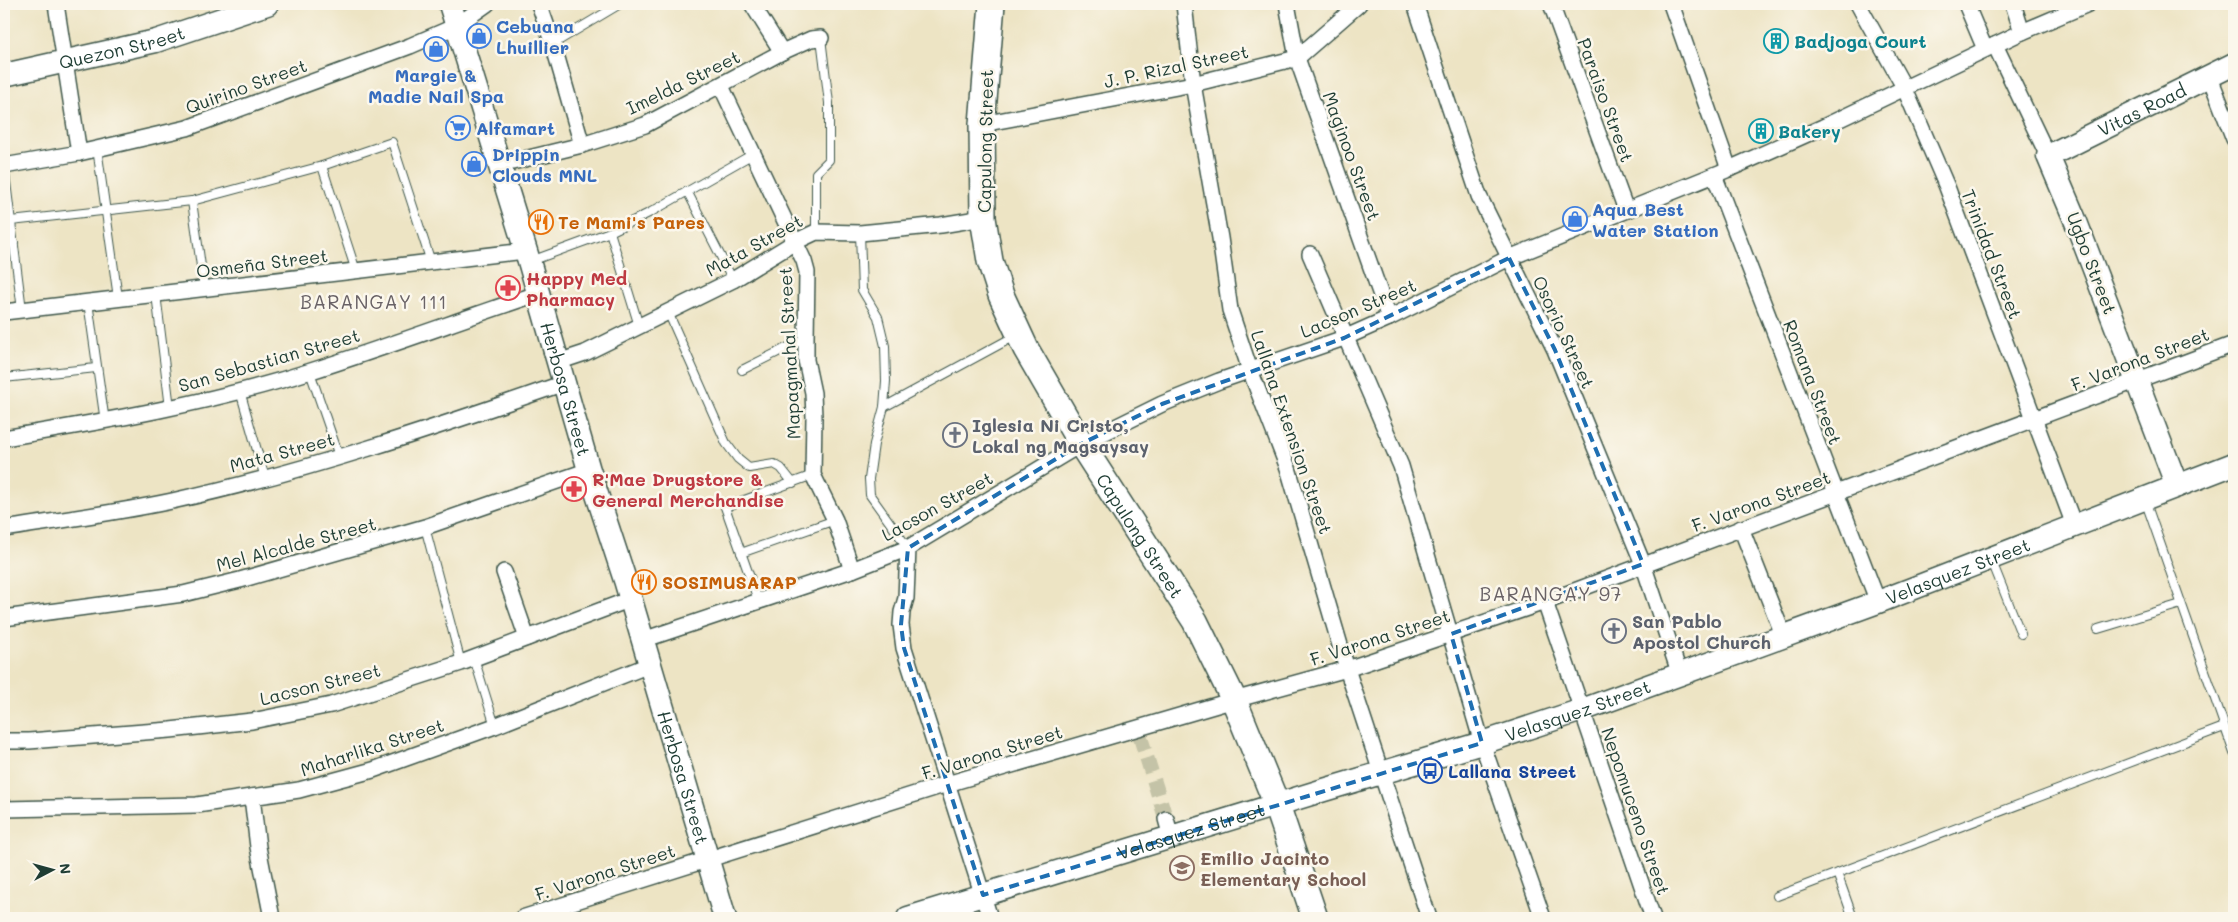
<svg xmlns="http://www.w3.org/2000/svg" width="2238" height="922" viewBox="0 0 2238 922" font-family="Mali,sans-serif">
<rect width="100%" height="100%" fill="#fbf7ec"/>
<filter id="ink" filterUnits="userSpaceOnUse"><feTurbulence type="fractalNoise" baseFrequency=".02" numOctaves="2"/><feDisplacementMap in="SourceGraphic" scale="10" xChannelSelector="R" yChannelSelector="G"/><feConvolveMatrix kernelMatrix="1 2 1 2 8 2 1 2 1" color-interpolation-filters="sRGB"/></filter>
<filter id="wash" filterUnits="userSpaceOnUse"><feTurbulence type="fractalNoise" baseFrequency=".0096" numOctaves="4" result="noise"/><feDisplacementMap in="SourceGraphic" scale="20" xChannelSelector="R" yChannelSelector="G"/><feGaussianBlur stdDeviation="1.12" result="paint"/><feColorMatrix in="noise" values="0 0 0 0 0 0 0 0 0 0 0 0 0 0 0 0 0 1.4 0 .05"/><feComposite in="paint" operator="in"/></filter>
<g filter="url(#wash)">
<rect width="100%" height="100%" fill="#ede4c4"/>
</g>
<g filter="url(#ink)">
<g fill="none" stroke-linecap="round" stroke-linejoin="round">
<polyline stroke="#c4c3a7" stroke-width="15" stroke-dasharray="15 8" stroke-linecap="butt" points="1140,736 1166,819"/>
<defs>
<g id="lane">
<polyline points="553,44 620,4"/>
<polyline points="97,148 118,298"/>
<polyline points="4,166 22,310"/>
<polyline points="322,166 356,271"/>
<polyline points="687,191 733,280"/>
<polyline points="192,201 204,288"/>
<polyline points="11,221 192,201 322,166 392,142 431,262"/>
<polyline points="610,232 639,326"/>
<polyline points="816,232 816,173 829,160 829,103 821,38"/>
<polyline points="860,233 862,290 878,317 885,346 886,381 884,407 874,444 869,479 870,495 908,548"/>
<polyline points="4,243 14,242"/>
<polyline points="531,261 610,232 651,212 753,154"/>
<polyline points="156,294 170,408"/>
<polyline points="88,302 105,422"/>
<polyline points="668,312 726,443 738,459 749,468 774,464 781,468 793,483"/>
<polyline points="742,370 806,338"/>
<polyline points="310,372 339,456"/>
<polyline points="4,378 96,368"/>
<polyline points="240,391 265,478"/>
<polyline points="884,407 1017,335"/>
<polyline points="2145,500 2234,753"/>
<polyline points="425,527 461,663"/>
<polyline points="741,553 835,520"/>
<polyline points="1991,559 2021,634"/>
<polyline points="758,600 725,507 813,475"/>
<polyline points="2098,629 2181,604"/>
<polyline points="474,658 495,726"/>
<polyline points="1837,873 1853,918"/>
<polyline points="1777,896 2224,727"/>
</g>
<g id="street">
<polyline points="56,4 79,153"/>
<polyline points="539,4 553,44 582,145"/>
<polyline points="752,4 782,52"/>
<polyline points="1184,4 1193,84 1220,238 1230,310 1250,370 1288,468 1347,669 1429,918"/>
<polyline points="1287,4 1297,58 1389,318"/>
<polyline points="1415,4 1479,196 1555,350 1643,564 1680,675"/>
<polyline points="1551,4 1626,210"/>
<polyline points="1671,4 1729,169"/>
<polyline points="1858,4 1904,87 1947,187 2074,525"/>
<polyline points="1966,4 1985,49"/>
<polyline points="2013,4 2022,32"/>
<polyline points="1995,45 2048,156"/>
<polyline points="2209,75 2234,139"/>
<polyline points="721,86 804,261 807,272 806,338 806,360 813,393 814,417 813,475 835,520 852,570"/>
<polyline points="982,124 1193,84 1297,58 1359,4"/>
<polyline points="500,165 582,145 645,125 782,52 811,39 821,38"/>
<polyline points="4,166 79,153 187,128 410,46 456,26 487,4"/>
<polyline points="1714,175 1878,602"/>
<polyline points="1310,254 1401,466 1482,743 1543,918"/>
<polyline points="4,312 525,251"/>
<polyline points="558,362 585,353 668,312 733,280 795,242 816,232 860,233 941,225 983,218"/>
<path d="M4,438C107,421 211,403 311,371C387,347 462,319 537,294"/>
<polyline points="1741,528 1784,637"/>
<path d="M4,529C60,520 116,513 172,501C305,472 435,428 564,383"/>
<polyline points="908,548 906,598 902,612 901,625 904,648 990,918"/>
<polyline points="504,572 527,638"/>
<polyline points="1545,602 1653,918"/>
<polyline points="4,618 183,594 240,580 425,527 589,470"/>
<polyline points="643,640 852,570 908,548 1081,444 1162,404 1219,381 1344,338 1389,318 1509,258 1729,169 1823,127 2022,32 2088,4"/>
<polyline points="4,741 29,741 170,730 252,721 331,705 461,663 631,599"/>
<polyline points="252,797 258,847 272,918"/>
<polyline points="4,809 197,805 299,790 373,770 495,726 649,665"/>
<polyline points="1166,819 1171,837"/>
<polyline points="522,918 947,784 1234,700 1347,669 1545,602 2234,344"/>
</g>
<g id="secondary">
<path id="s1" d="M450,4L529,261L589,470L625,580L725,918"/>
<path id="s2" d="M4,75L156,41L267,4"/>
<path id="s3" d="M2177,486L2076,222L2048,156L2234,64"/>
<path id="s4" d="M908,918L1324,790L1482,743L1582,710L1878,602L2234,464"/>
</g>
<g id="primary">
<path id="s5" d="M992,4L982,124L983,218L990,261L1001,295L1026,349L1081,444L1195,621L1234,700L1277,805L1315,918"/>
</g>
</defs>
<use href="#lane" stroke="#3e564a" stroke-width="10"/>
<use href="#street" stroke="#3e564a" stroke-width="18"/>
<use href="#secondary" stroke="#3e564a" stroke-width="25"/>
<use href="#primary" stroke="#3e564a" stroke-width="28"/>
<use href="#lane" stroke="#fff" stroke-width="8"/>
<use href="#street" stroke="#fff" stroke-width="15"/>
<use href="#secondary" stroke="#fff" stroke-width="22"/>
<use href="#primary" stroke="#fff" stroke-width="25"/>
</g>
</g>
<path fill="none" stroke="#1f6fb2" stroke-width="4" stroke-dasharray="10 6" stroke-linejoin="round" d="M1509,258L1555,350L1643,564L1451,634L1482,743L983,895L904,648L901,625L908,548L1081,444L1162,404L1344,338Z"/>
<defs>
<symbol id="shop-ring" viewBox="-11 -11 22 22"><circle r="9.5" fill="#fbf7ec" stroke="#3f7fe0" stroke-width="1.5"/><path d="M-5-2.5h2.3a2.7 3.5 0 0 1 5.4 0H5L5.5 6h-11ZM-1.5-2.5h3a1.5 2.3 0 0 0-3 0Z" fill="#3f7fe0"/></symbol>
<symbol id="building-ring" viewBox="-11 -11 22 22"><circle r="9.5" fill="#fbf7ec" stroke="#0f9aa8" stroke-width="1.5"/><path d="M-4-6H4V6H1V3H-1V6H-4ZM-2.5-4.3h1.7v1.8h-1.7ZM.8-4.3h1.7v1.8H.8ZM-2.5-1h1.7V.8h-1.7ZM.8-1h1.7V.8H.8Z" fill="#0f9aa8"/></symbol>
<symbol id="supermarket-ring" viewBox="-11 -11 22 22"><circle r="9.5" fill="#fbf7ec" stroke="#3f7fe0" stroke-width="1.5"/><path d="M-6-5.5h2.5l.6 2H6L4.5 2H-2.5L-4.4-4H-6ZM-1.5 3.2a1.3 1.3 0 1 0 .1 0ZM3 3.2a1.3 1.3 0 1 0 .1 0Z" fill="#3f7fe0"/></symbol>
<symbol id="restaurant-ring" viewBox="-11 -11 22 22"><circle r="9.5" fill="#fbf7ec" stroke="#e8710a" stroke-width="1.5"/><path d="M-5-6h1v4h1v-4h1v4h1v-4h1v5L-1.5 .5V6h-2V.5L-5-1ZM5-6V6H3V1.5H1.5Q1.5-4 5-6Z" fill="#e8710a"/></symbol>
<symbol id="pharmacy-ring" viewBox="-11 -11 22 22"><circle r="9.5" fill="#fbf7ec" stroke="#e0444e" stroke-width="1.5"/><path d="M-2-6h4v4h4v4h-4v4h-4v-4h-4v-4h4Z" fill="#e0444e"/></symbol>
<symbol id="church-ring" viewBox="-11 -11 22 22"><circle r="9.5" fill="#fbf7ec" stroke="#6b7280" stroke-width="1.5"/><path d="M-1.2-6h2.4v3.5h3.3v2.4h-3.3V6h-2.4V-.1h-3.3v-2.4h3.3Z" fill="#6b7280"/></symbol>
<symbol id="bus-ring" viewBox="-11 -11 22 22"><circle r="9.5" fill="#fbf7ec" stroke="#1a4fb4" stroke-width="1.5"/><path d="M-5-6H5V4H4V6H2V4H-2V6H-4V4H-5ZM-3.5-4V0h7V-4ZM-3.5 1.2v1.5H-2V1.2ZM2 1.2v1.5H3.5V1.2Z" fill="#1a4fb4"/></symbol>
<symbol id="school-ring" viewBox="-11 -11 22 22"><circle r="9.5" fill="#fbf7ec" stroke="#8d6e63" stroke-width="1.5"/><path d="M0-5L7-2L0 1L-7-2ZM-4 1L0 2.5L4 1V4Q0 6-4 4Z" fill="#8d6e63"/></symbol>
</defs>
<g fill-rule="evenodd">
<use href="#shop-ring" x="465" y="22" width="28" height="28"/>
<use href="#building-ring" x="1762" y="27" width="28" height="28"/>
<use href="#shop-ring" x="422" y="35" width="28" height="28"/>
<use href="#supermarket-ring" x="444" y="114" width="28" height="28"/>
<use href="#building-ring" x="1747" y="117" width="28" height="28"/>
<use href="#shop-ring" x="460" y="150" width="28" height="28"/>
<use href="#shop-ring" x="1561" y="205" width="28" height="28"/>
<use href="#restaurant-ring" x="527" y="208" width="28" height="28"/>
<use href="#pharmacy-ring" x="494" y="274" width="28" height="28"/>
<use href="#church-ring" x="941" y="421" width="28" height="28"/>
<use href="#pharmacy-ring" x="560" y="475" width="28" height="28"/>
<use href="#restaurant-ring" x="630" y="568" width="28" height="28"/>
<use href="#church-ring" x="1600" y="617" width="28" height="28"/>
<use href="#bus-ring" x="1416" y="757" width="28" height="28"/>
<use href="#school-ring" x="1168" y="854" width="28" height="28"/>
</g>
<g text-anchor="middle" dominant-baseline="central" stroke-width="5" stroke-linejoin="round" paint-order="stroke">
<g font-size="18" font-weight="bold" fill="#366cbe" stroke="#fbf7ec" text-anchor="start">
<text x="496" y="26">Cebuana<tspan x="496" dy="21">Lhuillier</tspan></text>
<text x="436" y="75" text-anchor="middle">Margie &amp;<tspan x="436" dy="21">Madie Nail Spa</tspan></text>
<text x="476" y="128">Alfamart</text>
<text x="492" y="154">Drippin<tspan x="492" dy="21">Clouds MNL</tspan></text>
<text x="1592" y="209">Aqua Best<tspan x="1592" dy="21">Water Station</tspan></text>
</g>
<g font-size="18" font-weight="bold" fill="#0d838f" stroke="#fbf7ec" text-anchor="start">
<text x="1794" y="41">Badjoga Court</text>
<text x="1778" y="131">Bakery</text>
</g>
<g font-size="18" fill="#1f3d34" stroke="#fbf7ec">
<text stroke="none"><textPath href="#s2" startOffset="121">Quezon Street</textPath></text>
<text transform="translate(1176 66) rotate(-12)">J. P. Rizal Street</text>
<text transform="translate(683 82) rotate(-26)">Imelda Street</text>
<text transform="translate(246 86) rotate(-20)">Quirino Street</text>
<text transform="translate(1606 100) rotate(70)">Paraiso Street</text>
<text stroke="none"><textPath href="#s3" startOffset="459">Vitas Road</textPath></text>
<text transform="translate(985 141) rotate(-89)">Capulong Street</text>
<text transform="translate(1352 156) rotate(70)">Maginoo Street</text>
<text transform="translate(754 245) rotate(-29)">Mata Street</text>
<text transform="translate(1992 254) rotate(69)">Trinidad Street</text>
<text transform="translate(262 263) rotate(-7)">Osmeña Street</text>
<text transform="translate(2092 263) rotate(69)">Ugbo Street</text>
<text transform="translate(1358 308) rotate(-23)">Lacson Street</text>
<text transform="translate(1564 332) rotate(65)">Osorio Street</text>
<text transform="translate(789 353) rotate(-93)">Mapagmahal Street</text>
<text transform="translate(2140 359) rotate(-21)">F. Varona Street</text>
<text transform="translate(269 360) rotate(-16)">San Sebastian Street</text>
<text transform="translate(1813 382) rotate(69)">Romana Street</text>
<text stroke="none"><textPath href="#s1" startOffset="402">Herbosa Street</textPath></text>
<text transform="translate(1292 432) rotate(71)">Lallana Extension Street</text>
<text transform="translate(282 452) rotate(-15)">Mata Street</text>
<text transform="translate(1761 501) rotate(-20)">F. Varona Street</text>
<text transform="translate(937 506) rotate(-29)">Lacson Street</text>
<text stroke="none"><textPath href="#s5" startOffset="572">Capulong Street</textPath></text>
<text transform="translate(296 544) rotate(-15)">Mel Alcalde Street</text>
<text stroke="none"><textPath href="#s4" startOffset="1106">Velasquez Street</textPath></text>
<text transform="translate(1380 637) rotate(-18)">F. Varona Street</text>
<text transform="translate(320 684) rotate(-14)">Lacson Street</text>
<text stroke="none"><textPath href="#s4" startOffset="701">Velasquez Street</textPath></text>
<text transform="translate(372 747) rotate(-18)">Maharlika Street</text>
<text transform="translate(992 752) rotate(-17)">F. Varona Street</text>
<text stroke="none"><textPath href="#s1" startOffset="808">Herbosa Street</textPath></text>
<text transform="translate(1636 811) rotate(71)">Nepomuceno Street</text>
<text stroke="none"><textPath href="#s4" startOffset="296">Velasquez Street</textPath></text>
<text transform="translate(605 872) rotate(-18)">F. Varona Street</text>
</g>
<g font-size="18" font-weight="bold" fill="#c56008" stroke="#fbf7ec" text-anchor="start">
<text x="558" y="222">Te Mami's Pares</text>
<text x="662" y="582">SOSIMUSARAP</text>
</g>
<g font-size="18" font-weight="bold" fill="#be3a42" stroke="#fbf7ec" text-anchor="start">
<text x="526" y="278">Happy Med<tspan x="526" dy="21">Pharmacy</tspan></text>
<text x="592" y="479">R'Mae Drugstore &amp;<tspan x="592" dy="21">General Merchandise</tspan></text>
</g>
<g font-size="18" font-weight="bold" fill="#5b616d" stroke="#fbf7ec" text-anchor="start">
<text x="972" y="425">Iglesia Ni Cristo,<tspan x="972" dy="21">Lokal ng Magsaysay</tspan></text>
<text x="1632" y="621">San Pablo<tspan x="1632" dy="21">Apostol Church</tspan></text>
</g>
<g font-size="18" font-weight="bold" fill="#164399" stroke="#fbf7ec" text-anchor="start">
<text x="1448" y="771">Lallana Street</text>
</g>
<g font-size="18" font-weight="bold" fill="#785e54" stroke="#fbf7ec" text-anchor="start">
<text x="1200" y="858">Emilio Jacinto<tspan x="1200" dy="21">Elementary School</tspan></text>
</g>
<g font-size="19" letter-spacing="1" fill="#696266" stroke="#fbf7ec">
<text x="374" y="301">BARANGAY 111</text>
<text x="1551" y="593">BARANGAY 97</text>
</g>
</g>
<rect width="2238" height="922" fill="none" stroke="#fbf7ec" stroke-width="20"/>
<g transform="translate(52 870) rotate(84)" stroke="#fbf7ec" stroke-width="4" paint-order="stroke">
<path d="M0-4L9 19L0 12L-9 19Z" fill="#1f3d34"/>
<text y="-8" font-size="14" font-weight="bold" text-anchor="middle" fill="#1f3d34">N</text>
</g>
</svg>
